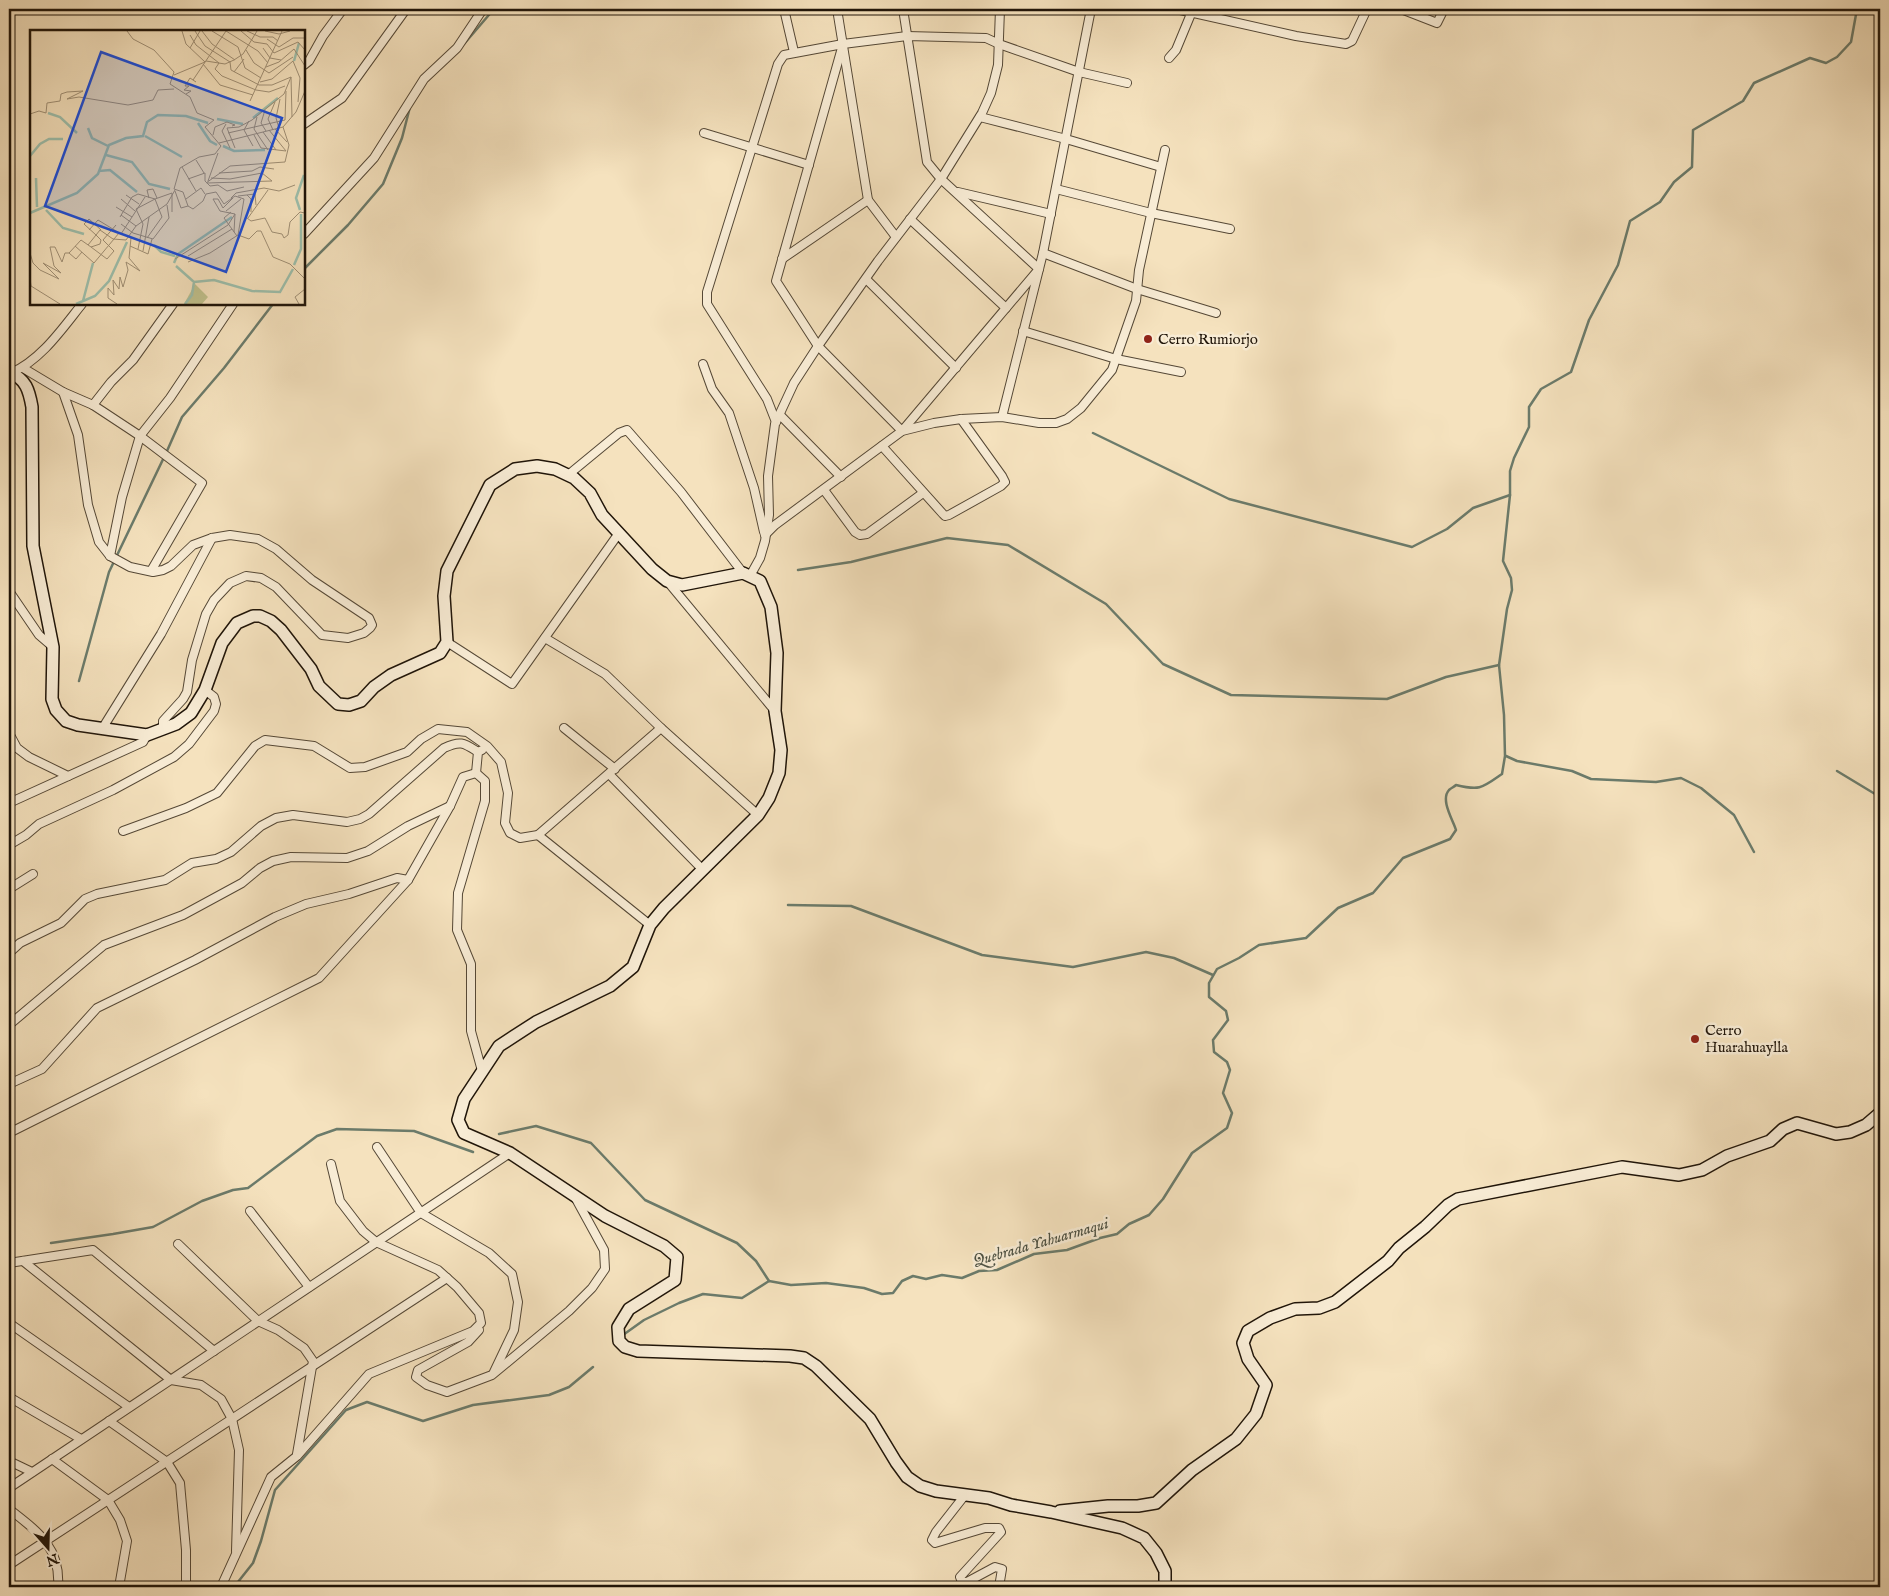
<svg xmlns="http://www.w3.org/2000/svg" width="1889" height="1596" viewBox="0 0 1889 1596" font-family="'IM FELL English',serif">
<rect width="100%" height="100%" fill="#f5e2be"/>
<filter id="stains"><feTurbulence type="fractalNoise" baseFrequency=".004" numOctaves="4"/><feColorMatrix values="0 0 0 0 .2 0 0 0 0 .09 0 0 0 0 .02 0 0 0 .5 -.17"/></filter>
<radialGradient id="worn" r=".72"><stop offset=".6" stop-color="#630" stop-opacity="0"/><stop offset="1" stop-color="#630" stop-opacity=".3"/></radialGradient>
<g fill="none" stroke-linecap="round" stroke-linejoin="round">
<g stroke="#6b7b6b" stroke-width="2.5">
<polyline points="464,44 494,9"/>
<polyline points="304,269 348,225 383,184 402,138 410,107"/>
<polyline points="1093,433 1229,499 1412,547 1447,529 1473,508 1510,495"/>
<polyline points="798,570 851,562 947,538 1008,545 1106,604 1163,664 1231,695 1387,699 1446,677 1499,665"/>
<polyline points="79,681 109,572 167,451 182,417 224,368 273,304"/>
<polyline points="1506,756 1517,761 1572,771 1591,779 1656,782 1681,778 1701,788 1734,815 1754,852"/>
<polyline points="1837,771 1880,797"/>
<polyline points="788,905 851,906 982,955 1073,967 1146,952 1174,958 1213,975"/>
<polyline points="499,1134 536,1126 591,1143 645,1200 737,1243 756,1261 769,1281"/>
<polyline points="51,1243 113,1234 153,1227 202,1201 233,1190 248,1188 317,1136 337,1129 414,1131 473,1152"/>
<path d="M623,1335L644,1320L679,1303L703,1294L742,1298L769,1281L791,1285L826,1283L864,1288L882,1294L893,1293L902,1281L913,1276L926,1279L942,1275L962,1278L979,1271L997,1270L1034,1254L1067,1250L1100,1238L1117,1234L1129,1224L1149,1215L1163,1199L1192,1153L1227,1128L1232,1113L1223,1093L1230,1070L1227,1062L1214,1052L1213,1040L1228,1020L1226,1011L1209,997V983L1217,969L1239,958L1259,945L1306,938L1338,908L1373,893L1403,858L1450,839L1456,830C1453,820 1440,800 1449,790C1451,788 1454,787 1456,785C1480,791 1482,788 1502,774L1505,756L1504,715L1499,665L1507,609L1512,590L1511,578L1503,561L1510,495V471L1514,458L1529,427V407L1541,389L1571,372L1589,320L1618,265L1630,221L1660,202L1674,182L1692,167L1693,130L1743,101L1754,83L1810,58L1826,63L1837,57L1851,42L1857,9"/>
<polyline points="234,1587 253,1563 261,1541 275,1490 346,1410 367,1402 423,1421 473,1405 549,1395 569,1387 593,1367"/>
</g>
<defs>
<g id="street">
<polyline points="784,9 794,52"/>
<polyline points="837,9 868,200 896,237"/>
<polyline points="1176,9 1296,36 1346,44 1352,41 1367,9"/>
<polyline points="1401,9 1437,23 1444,9"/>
<polyline points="843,44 776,281 818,346 902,431 1039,269 941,179 927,162 903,9"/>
<polyline points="1169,58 1176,50 1193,9"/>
<polyline points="304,65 309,61 323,36 343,9"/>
<polyline points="980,117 1066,139 1161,167"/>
<polyline points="304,124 342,98 404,12"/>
<polyline points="704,133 809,165"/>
<polyline points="1056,189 1151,213 1230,229"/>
<polyline points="958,192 1051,214"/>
<polyline points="910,219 1006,308"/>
<polyline points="304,234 374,158 424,79 457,48 483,9"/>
<polyline points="1043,253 1137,289 1216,313"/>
<polyline points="782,259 868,200"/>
<polyline points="866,279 956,368"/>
<polyline points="1023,331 1116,359 1181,372"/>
<polyline points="703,364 712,389 729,413 754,488 764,532"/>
<polyline points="23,368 63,392 93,405 140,436 202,483 151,571"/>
<path d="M11,373C41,360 62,329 82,304"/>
<polyline points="63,392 78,435 88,505 99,542 110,556 130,567 153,572 163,570 171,566 193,545 212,538 230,535 258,539 276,549 312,580 369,618 372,625 370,628 364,633 348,638 322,635 276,587 261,578 246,576 230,583 214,600 206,614 192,660 187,692 183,699 163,721 163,729"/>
<polyline points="93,405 111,382 133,360 173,304"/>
<polyline points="780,415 841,477"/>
<polyline points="1002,417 1043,253 1091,9"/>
<polyline points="776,422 767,399 707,304 707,292 778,64 784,55 843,44 907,36 986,38 999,44 1079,72 1127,83"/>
<polyline points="882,446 943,514 945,516 949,515 1001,486 1005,482 1002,476 961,419"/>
<polyline points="568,475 619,433 627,430 681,492 743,573"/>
<polyline points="824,490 855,532 860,535 867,534 923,493"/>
<polyline points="765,535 775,525 902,431 934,423 961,419 1002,417 1039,423 1056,423 1067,419 1081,408 1112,370 1136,301 1139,270 1165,150"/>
<polyline points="110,556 122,497 140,436 170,398 233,304"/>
<polyline points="750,576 760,558 765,541 769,515 768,476 775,424 794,383 818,346 878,261 941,179 982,113 991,93 998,65 1000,9"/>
<polyline points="668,582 775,711"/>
<polyline points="9,591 39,635 53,647"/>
<polyline points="545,638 605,674 661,728 758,815"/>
<polyline points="447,642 512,684 619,533"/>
<polyline points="564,728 615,769"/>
<polyline points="102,729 161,634 212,538"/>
<polyline points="9,733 17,748 29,757 68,776"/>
<polyline points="476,773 485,781 485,801 458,893 457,930 471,964 471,1031 482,1071"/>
<polyline points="476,773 478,752 482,750"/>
<polyline points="609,774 703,870"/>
<polyline points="9,803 143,742 147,735"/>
<polyline points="123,831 186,808 217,793 255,746 265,740 314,746 350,768 365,767 407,752 421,739 438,729 467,732 487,746 501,762 508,793 505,823 510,833 520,838 538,835 661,728"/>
<polyline points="538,835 650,925"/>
<polyline points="9,845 26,835 39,824 113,790 174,757 189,744 214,711 216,704 214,697 205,690"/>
<polyline points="9,889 33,874"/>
<path d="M9,953L20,943L61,923L85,899L97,894L165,880L192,863L216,859L231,852L261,826L276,818L293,815L347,822L360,819L369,814L444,748C461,740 464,743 478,752"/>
<polyline points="9,1025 104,945 183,915 242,883 260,868 273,861 291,857 347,858 368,851 408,826 450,806"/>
<polyline points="9,1084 42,1069 97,1008 195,960 275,917 306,904 349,894 397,878 408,880"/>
<polyline points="9,1133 319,978 408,880 450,806 463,777 476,773"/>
<polyline points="377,1147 421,1213 489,1253 512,1274 518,1302 514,1330 494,1372"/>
<polyline points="250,1211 309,1287"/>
<polyline points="178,1244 258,1321 278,1330 304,1348 313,1361 297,1454"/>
<polyline points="23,1261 171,1380 201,1385 221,1399 232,1419 239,1450 236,1551"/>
<polyline points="9,1263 93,1250 214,1351"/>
<polyline points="9,1323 129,1407"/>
<polyline points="479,1330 468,1342 418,1370 416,1377 427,1385 447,1392 492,1375 569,1311 592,1288 605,1269 604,1250 575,1197"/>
<polyline points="9,1397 81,1439"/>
<polyline points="109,1421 167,1462 180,1483 186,1550 186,1587"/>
<polyline points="52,1459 108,1500 120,1520 127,1541 119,1587"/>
<polyline points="9,1461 32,1472"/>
<polyline points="9,1488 510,1153"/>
<polyline points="965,1495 936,1532 932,1540 935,1543 985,1528 999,1528 1001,1532 960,1577 962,1582 967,1582 995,1567 1002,1569 999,1587"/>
<path d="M9,1509C37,1531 61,1547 58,1587"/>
<polyline points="9,1565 447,1278"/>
<polyline points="221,1587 271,1477 297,1456 369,1374 473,1331 481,1323 479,1313 457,1287 438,1270 376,1242 363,1231 340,1201 331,1164"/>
</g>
<g id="secondary">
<path d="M9,372C26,379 29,390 32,407L33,546L53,647L52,699L56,710L66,721L78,725L147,735L176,724L191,713L205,690L222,643L237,623L253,616H260L271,621L281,630L311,669L319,686L338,704L349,705L361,701L374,687L391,675L440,653L447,642L444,596L447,571L490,485L515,469L537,466L555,469L574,478L590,493L602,515L652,569L667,581L682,585L743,573L760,581L771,607L777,653L775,711L781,750L779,773L769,798L758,815L664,908L650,925L633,967L610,986L536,1022L499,1046L464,1099L458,1120L464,1133L510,1153L605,1216L664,1246L677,1257L675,1280L629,1309L618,1327L619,1341L625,1347L638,1351L790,1356L804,1358L816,1366L870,1419L896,1462L907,1477L920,1486L936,1491L989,1498L1011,1505L1051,1512L1122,1528L1144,1538L1156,1553L1165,1571V1587"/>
<polyline points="1060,1511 1108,1506 1138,1506 1156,1503 1192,1470 1236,1439 1256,1414 1266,1385 1248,1359 1243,1343 1248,1331 1270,1318 1295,1309 1319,1308 1335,1302 1388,1261 1399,1248 1425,1227 1448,1205 1458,1199 1622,1167 1679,1175 1702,1170 1727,1156 1770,1141 1783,1129 1797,1123 1836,1134 1850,1132 1866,1125 1880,1113"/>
</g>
</defs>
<use href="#street" stroke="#554836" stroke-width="10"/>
<use href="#secondary" stroke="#201509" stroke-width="14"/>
<use href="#street" stroke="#f8ecd5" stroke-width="8"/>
<use href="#secondary" stroke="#f8ecd5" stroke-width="11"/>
</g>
<g fill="#8f2418" stroke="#f8ecd5" stroke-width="2">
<circle cx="1148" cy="339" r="5"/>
<circle cx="1695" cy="1039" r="5"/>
</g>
<g text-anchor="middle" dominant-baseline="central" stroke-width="5" stroke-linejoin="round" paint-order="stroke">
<g font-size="15" fill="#201509" stroke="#f8ecd5" text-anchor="start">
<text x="1158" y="339">Cerro Rumiorjo</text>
<text x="1705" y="1030">Cerro<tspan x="1705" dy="17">Huarahuaylla</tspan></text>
</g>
<g font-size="16" font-style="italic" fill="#4c5042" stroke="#f8ecd5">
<text transform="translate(1041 1243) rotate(-16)">Quebrada Yahuarmaqui</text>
</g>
</g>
<g transform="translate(30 30)">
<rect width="275" height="275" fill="#f5e2be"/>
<path d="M165,254L178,267L172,274H154Z" fill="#c1c28e"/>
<path fill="none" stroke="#9dbfac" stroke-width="2.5" d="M264,31L269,13M18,83L30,87L47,103M223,88L248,68M187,89L213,94M168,93L180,111L187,115M58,98L62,108L78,116M115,106L152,127M193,116L204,121L235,120M76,125L102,132L119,154L140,159M0,126L10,114L19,109H33M69,141L80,140L107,162M6,148L7,177M16,180L33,198L54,204M270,180L266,168L274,145M0,183L47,163L68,144L79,115L96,108L113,106L117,92L128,85L156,86L178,93M124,215L131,222L145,226M144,233L148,224L202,187M264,235L271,219V184M146,236L164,252L162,265L155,274M164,252L184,250L222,261L250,262L263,239M53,271L63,233M46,274L65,266L79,251L97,212"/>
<path fill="none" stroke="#a09076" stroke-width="1" d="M97,1L103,9L124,20L144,42L140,54L160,67L167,83L184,90L175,97L191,116L185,124L169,127L150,138L144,159L153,162L158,176L163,179L173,171L176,164L186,162L194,174L205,166L214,169L208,205L219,209L227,201H231L243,227L260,234L275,249M165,1L175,16L200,32L201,40L229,55H242L261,47L262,87M172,1L182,14L205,30M182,1L208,17L215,38L231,48M211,1L224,12L237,14L244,23L268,12L275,20M217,1L230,7H243L248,11M235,1L249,4L260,1M160,5L166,15L189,33L185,39L192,46L226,60L239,62L255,56M237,9L249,17L263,8H275M160,18L170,1M233,18L240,28L251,30M216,20L224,33L239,43L263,27M176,31L195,34L204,30L213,24L227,1M173,34L190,55L223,65M236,37L249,32L264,19L275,36M204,42L214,29M144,45L175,32L156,14L152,1M163,50L196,1L228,21L238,33M230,52L242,49L263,31L270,48L268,72M156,64L161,61L154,60L159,56H155L160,48L166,52M220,71L252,1M235,80L231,93L236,101M0,84L9,81L16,83L17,73L30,71L31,64L37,62L53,61L37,69L49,67L98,75L123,70L128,60L144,59M227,87L224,99L238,120M255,90L256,61M219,91L214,100L223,116M196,94L192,101L200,118M249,98L246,88L250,69M245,99L257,112M239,100L256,121M243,100L238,89L245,72M233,102L246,120M198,103L255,90M183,105L185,97L197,92L205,95L202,96M224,105L231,118L256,121M189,113L253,97L266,82L275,61M205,118L197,98L209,97L222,90L254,64L261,47M166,130L174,143M152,137L166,161M189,143L222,141L230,137L244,139M181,148L200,149L232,143L242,151M158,149L175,143V151L180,156L188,155L197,161L214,157M178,151L188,123M176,153L200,136L255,132L259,115L253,97M177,153L242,151M145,161L151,178L158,176M96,165L109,174M217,165L221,169V182M208,166L225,164L226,175M119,168L117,160L123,159L127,168M201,168L206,163L234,158L249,161L265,155M203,168L193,178L188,169H183L190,181L205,184L204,202M91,169L105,181M156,169L171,158L175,164M86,177L102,187M196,181L211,169M201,182L194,188L207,206M91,185L106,196M90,187L102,167L108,164L125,169L142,163V182M217,188L221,191L235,188L242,202L252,204L254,208L258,205L260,192L270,182L275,183M218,188L238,160M91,194L103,203L123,209L139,188L137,175M59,200L68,190L91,204L115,167M58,215L66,205L54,194L59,189L71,200M45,216L64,233L89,203M100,216L118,224L122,209M61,217L77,229L84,221L73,210L86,195M108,219L113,194L106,179L125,169L132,187L117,208M113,221L119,187M0,223L3,233L10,240L29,249L13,233L31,243L24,236L20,217H25L32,232L35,223H39L51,210L61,217L70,214L71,210L66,205L70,200L83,209L96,210L106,196L137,174L145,160M39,223L46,229L52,222M158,226L202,199M145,229L198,195L205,184M158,232L180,223L208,205M0,248L1,256L30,274M87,274L78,268V258L84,265L83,250L89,259L90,247L93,257L98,240L96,232L110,241L99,228L101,208M269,274L265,267L275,259"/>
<path fill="#1d4ed8" fill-opacity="0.15" stroke="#1d4ed8" stroke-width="2.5" d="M71,22L252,88L196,242L15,176Z"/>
<rect width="275" height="275" fill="none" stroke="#201509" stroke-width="2.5"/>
</g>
<rect width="1889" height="1596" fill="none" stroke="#f5e2be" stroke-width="30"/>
<rect x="10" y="10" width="1869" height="1576" fill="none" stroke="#201509" stroke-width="2.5"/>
<rect x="15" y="15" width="1859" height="1566" fill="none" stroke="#201509"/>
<g transform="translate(48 1548) rotate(160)" stroke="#f8ecd5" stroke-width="4" paint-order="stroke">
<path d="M0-4L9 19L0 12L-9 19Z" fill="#201509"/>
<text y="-8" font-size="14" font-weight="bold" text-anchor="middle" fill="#201509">N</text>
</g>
<rect width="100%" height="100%" filter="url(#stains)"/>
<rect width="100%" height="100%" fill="url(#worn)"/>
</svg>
